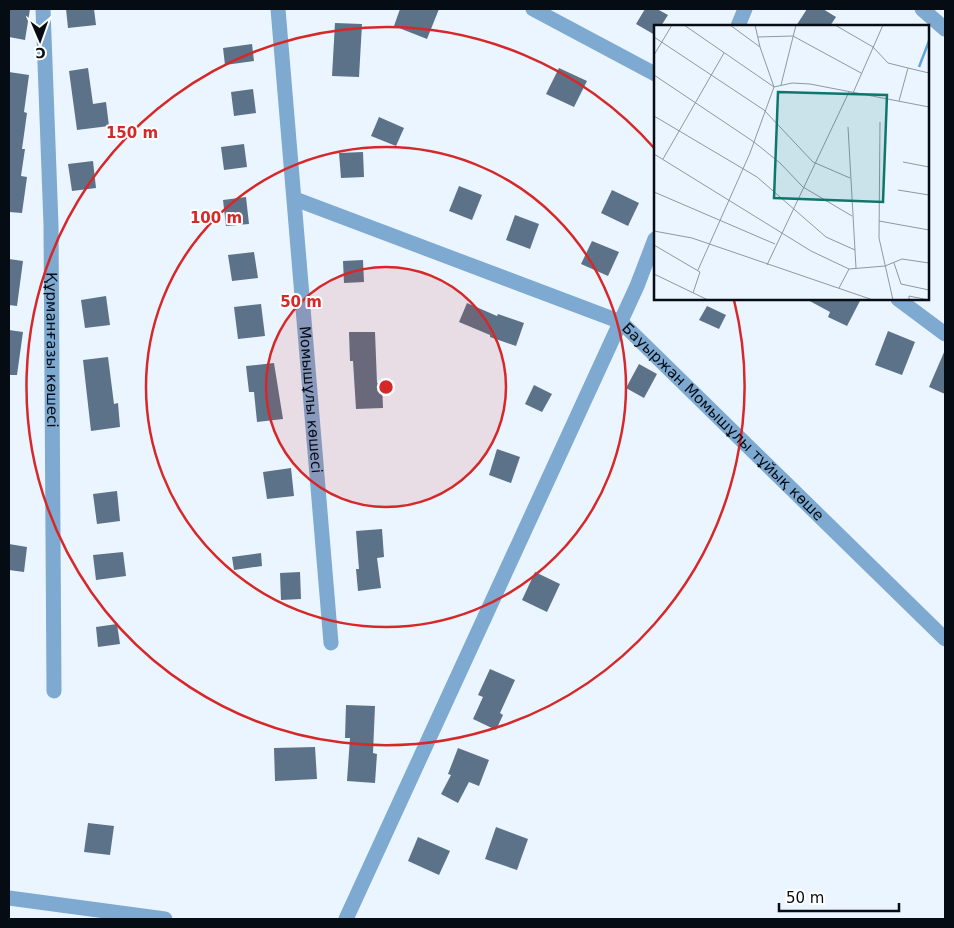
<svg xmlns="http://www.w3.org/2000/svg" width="954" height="928" viewBox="0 0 954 928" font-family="'DejaVu Sans',sans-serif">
<rect width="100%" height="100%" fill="#ebf5ff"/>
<g fill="#5c7288">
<polygon points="9,9 30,9 25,40 9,37"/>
<polygon points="66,9 94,9 96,25 68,28"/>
<polygon points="400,9 439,9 427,39 394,26"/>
<polygon points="645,9 657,9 668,15 661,26 655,26 655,35 636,24"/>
<polygon points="807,9 823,9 836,17 830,26 796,26"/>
<polygon points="335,23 362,24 359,77 332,76"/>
<polygon points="252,44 254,61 225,65 223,48"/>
<polygon points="88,68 93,104 106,102 109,126 77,130 69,71"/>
<polygon points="559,68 587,81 574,107 546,94"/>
<polygon points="9,72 29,75 24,112 27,113 22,149 25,149 21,176 27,177 22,213 9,212"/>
<polygon points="253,89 256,113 234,116 231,92"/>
<polygon points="379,117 404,128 396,146 371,136"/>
<polygon points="244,144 247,167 224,170 221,147"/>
<polygon points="363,152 364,177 341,178 339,153"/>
<polygon points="93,161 96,188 72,191 68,164"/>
<polygon points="459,186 482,195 472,220 449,211"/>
<polygon points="612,190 639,203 628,226 601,213"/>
<polygon points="246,197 249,224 226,226 223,200"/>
<polygon points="515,215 539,224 530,249 506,240"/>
<polygon points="592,241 619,252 608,276 581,264"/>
<polygon points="254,252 258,278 232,281 228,255"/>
<polygon points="9,259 23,261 17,306 9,305"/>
<polygon points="363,260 364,282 344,283 343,261"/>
<polygon points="106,296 110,325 85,328 81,300"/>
<polygon points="806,299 861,299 847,326 828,317 830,312"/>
<polygon points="467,303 497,316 498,314 524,323 516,346 490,337 490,335 459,322"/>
<polygon points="261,304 265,336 238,339 234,307"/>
<polygon points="707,306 726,315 719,329 699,320"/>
<polygon points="9,330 23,332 17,375 9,375"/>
<polygon points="888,331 915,342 902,375 875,365"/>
<polygon points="349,332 375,332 377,383 382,382 383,408 356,409 353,361 350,361"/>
<polygon points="945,350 945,394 929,387"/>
<polygon points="108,357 114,404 118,403 120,427 91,431 83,360"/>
<polygon points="274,363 283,419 257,422 254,392 249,392 246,366"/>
<polygon points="639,364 657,374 644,398 626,388"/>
<polygon points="534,385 552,394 542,412 525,404"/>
<polygon points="497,449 520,457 511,483 489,475"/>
<polygon points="291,468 294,496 267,499 263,472"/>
<polygon points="117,491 120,521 97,524 93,494"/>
<polygon points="382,529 384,557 377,558 381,588 358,591 356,569 359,569 356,531"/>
<polygon points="9,544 27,547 24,572 9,570"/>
<polygon points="123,552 126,576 96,580 93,555"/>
<polygon points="261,553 262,566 234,570 232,557"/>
<polygon points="300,572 301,599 281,600 280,573"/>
<polygon points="535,572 560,584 547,612 522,600"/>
<polygon points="117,624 120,644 98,647 96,627"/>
<polygon points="490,669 515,680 500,713 503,715 496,730 473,719 483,697 478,695"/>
<polygon points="346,705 375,706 373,753 377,754 375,783 347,781 350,738 345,738"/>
<polygon points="315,747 317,779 275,781 274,748"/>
<polygon points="458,748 489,760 479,786 469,782 458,803 441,794 451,775 448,774"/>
<polygon points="88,823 114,826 110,855 84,852"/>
<polygon points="496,827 528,839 517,870 485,859"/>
<polygon points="418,837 450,851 439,875 408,861"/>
</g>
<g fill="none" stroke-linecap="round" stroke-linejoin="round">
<g stroke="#7ea9d1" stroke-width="15">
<path id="s1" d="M43,9L51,225L54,691"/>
<path id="s2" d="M278,9L331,643"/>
<polyline points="533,9 655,74"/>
<polyline points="922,9 945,29"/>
<polyline points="738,26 745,9"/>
<path id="s3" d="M295,199L621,322L945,639"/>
<polyline points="898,299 945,334"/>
<polyline points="9,898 165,919"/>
<polyline points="346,919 637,286 655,239"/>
</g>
</g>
<circle cx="386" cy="387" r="120" fill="#d62828" fill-opacity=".12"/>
<g fill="none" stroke="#d62828" stroke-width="2.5">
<circle cx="386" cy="387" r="120"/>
<circle cx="386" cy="387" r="240"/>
<path d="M734 300A359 359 0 1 1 655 149"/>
</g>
<g text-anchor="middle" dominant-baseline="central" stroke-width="4" stroke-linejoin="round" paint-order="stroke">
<g font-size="15" fill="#050c14" stroke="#fff">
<text stroke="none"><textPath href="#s1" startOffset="341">Құрманғазы көшесі</textPath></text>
<text stroke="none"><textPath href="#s2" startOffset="392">Момышұлы көшесі</textPath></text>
<text stroke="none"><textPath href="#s3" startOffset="491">Бауыржан Момышұлы тұйық көше</textPath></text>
</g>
</g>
<g transform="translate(654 25)">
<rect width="275" height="275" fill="#ebf5ff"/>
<path fill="none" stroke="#63a3dd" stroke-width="2.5" d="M265,42L275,16"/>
<path fill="none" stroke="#8f98a1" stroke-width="1" d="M30,0L120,62M101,0L106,22M181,0L219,22L234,38L254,43L245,76M0,12L110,85L159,137L196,153M104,12L139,11L207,48M0,30L18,0M254,43L275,48M0,50L100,117L126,138L149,162L198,191M127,60L142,0M120,62L138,58L156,59L275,82M199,68L229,0M0,91L103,152L172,212L201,225M226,97L225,213L239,275M194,102L202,243M0,129L157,226L195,244L231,241L248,234L275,238M9,134L70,28M249,137L275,142M244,165L275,170M0,167L121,219M225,196L275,205M0,206L38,213L219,275M0,220L46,247L39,268M240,238L247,259L275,265M113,240L195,67M44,245L96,128L120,62L106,22L76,0M0,249L54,275M185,263L195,244M255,275V271L275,275"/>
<path fill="#0f766e" fill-opacity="0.15" stroke="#0f766e" stroke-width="2.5" d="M124,67L233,70L229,177L120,173Z"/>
<rect width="275" height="275" fill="none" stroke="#050c14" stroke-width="2.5"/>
</g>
<circle cx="386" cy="387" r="8" fill="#d62828" stroke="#fff" stroke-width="2.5"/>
<g font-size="15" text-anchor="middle" font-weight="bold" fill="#d62828" stroke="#fff" stroke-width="4" stroke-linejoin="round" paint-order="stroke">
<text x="132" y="138">150 m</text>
<text x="216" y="223">100 m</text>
<text x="301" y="307">50 m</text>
</g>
<rect width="954" height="928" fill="none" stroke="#050c14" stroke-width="20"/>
<g transform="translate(40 40) rotate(178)" stroke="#ffffff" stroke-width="4" paint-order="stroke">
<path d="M0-4L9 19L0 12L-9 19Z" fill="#050c14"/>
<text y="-8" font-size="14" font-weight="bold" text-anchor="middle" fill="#050c14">С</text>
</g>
<path d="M779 903v8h120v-8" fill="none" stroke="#050c14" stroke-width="2.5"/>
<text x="786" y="903" font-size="15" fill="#050c14" stroke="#ffffff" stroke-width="4" paint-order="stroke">50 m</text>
</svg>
